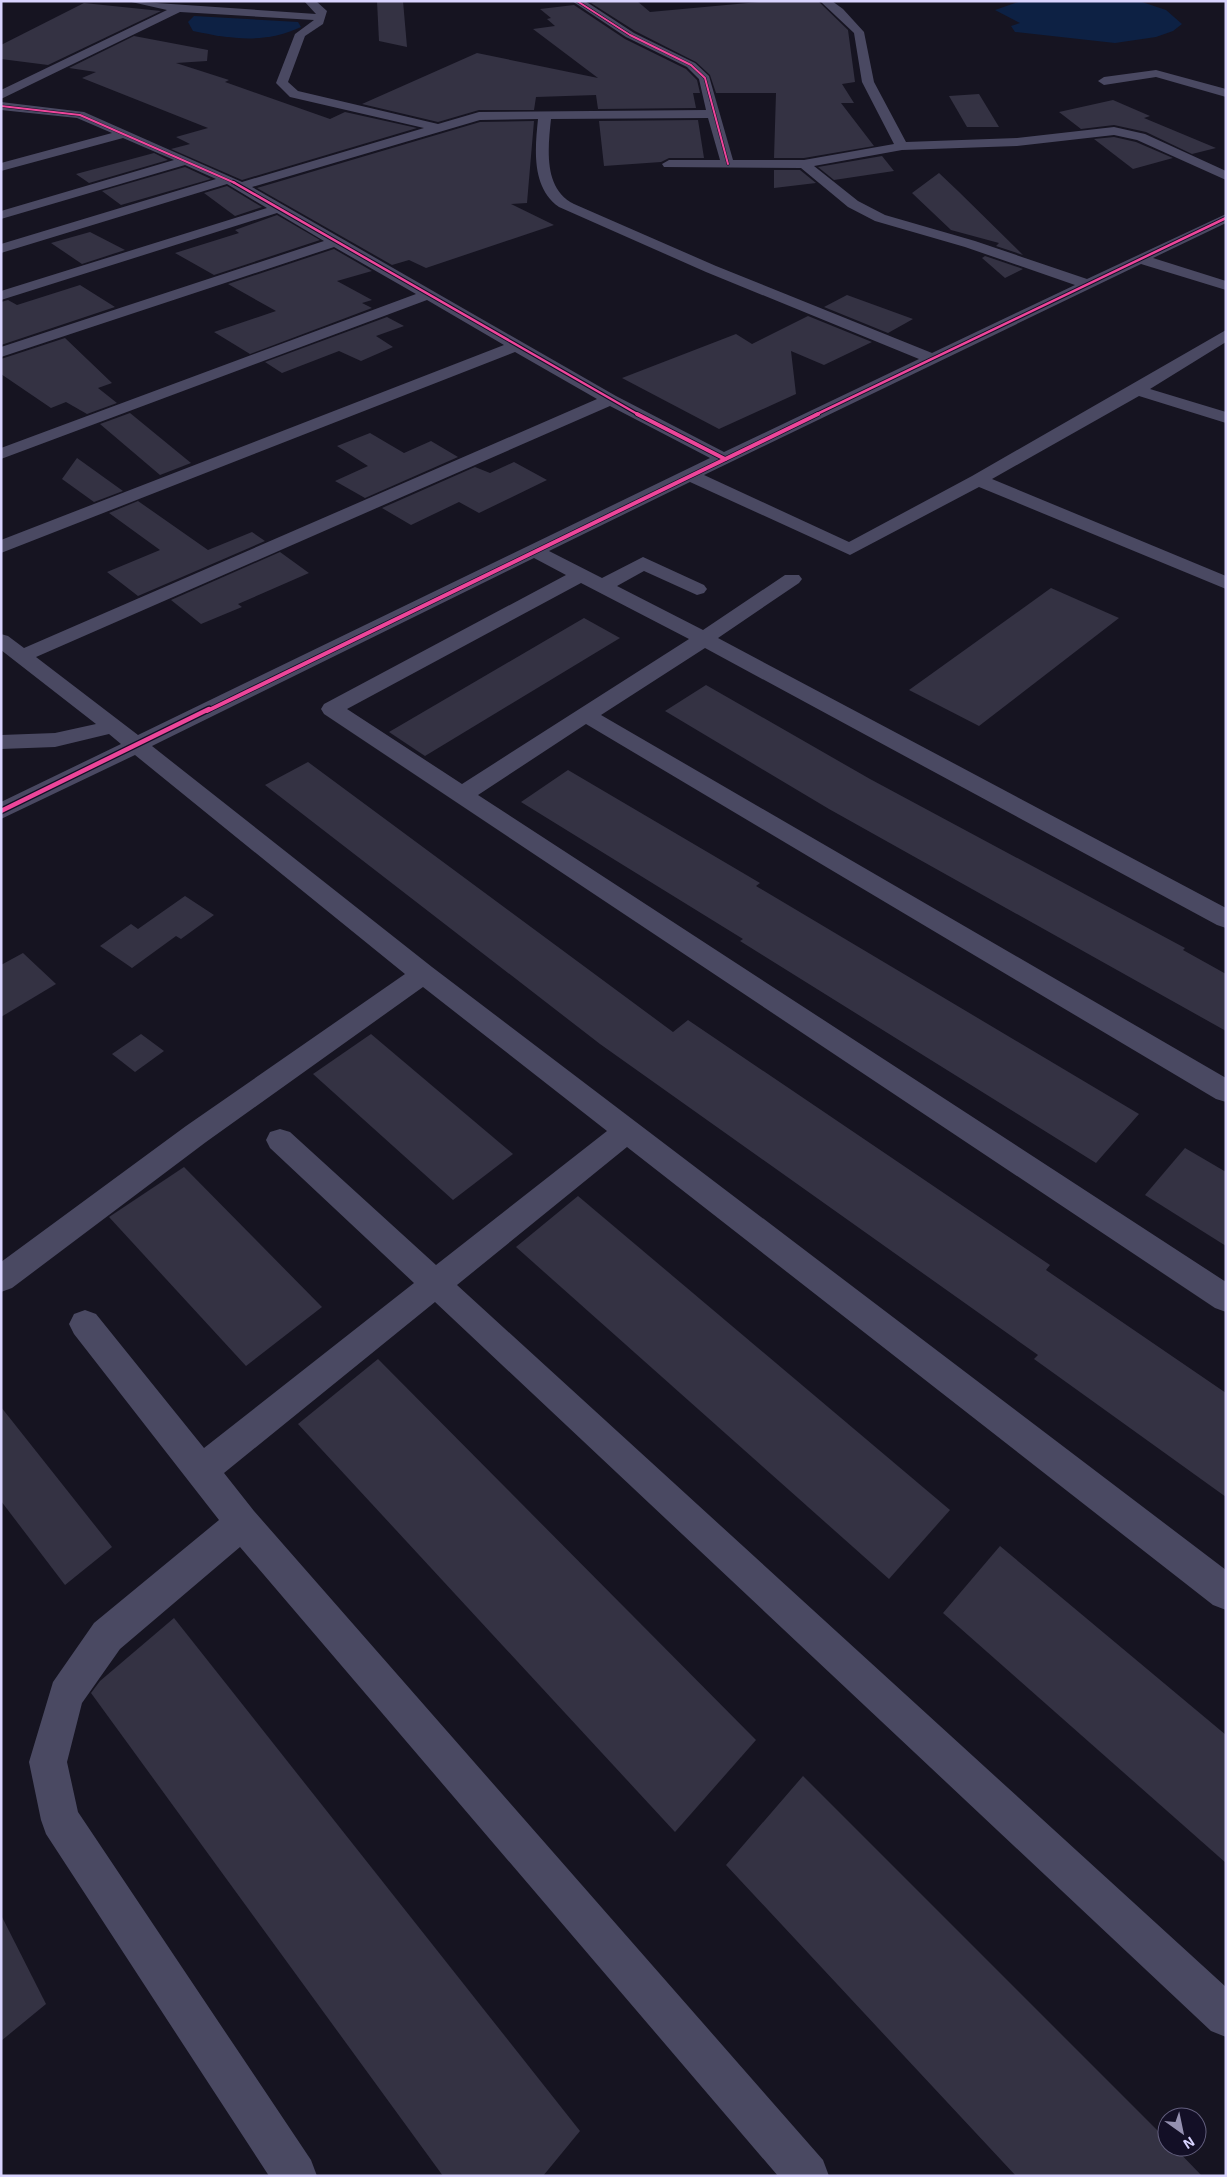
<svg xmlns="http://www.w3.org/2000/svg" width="1227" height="2177" viewBox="0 0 1227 2177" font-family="'Exo 2',sans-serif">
<rect width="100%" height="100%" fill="#161421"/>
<g fill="#0d2144">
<polygon points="1021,1 1139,1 1166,10 1182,24 1173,31 1156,37 1115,43 1015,32 1011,26 1020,23 995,10"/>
<path d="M194,16L298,22L301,27C265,44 231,39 193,31L188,22Z"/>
</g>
<g fill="#343243">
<polygon points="377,1 403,1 407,47 379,41"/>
<polygon points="607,1 637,1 650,12 770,1 818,1 848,30 855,82 842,84 854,103 841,103 874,146 804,158 774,158 776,93 716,93 710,75 696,62 635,31 591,3"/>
<polygon points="84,3 161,11 48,65 1,59 1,45"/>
<polygon points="574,5 625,39 686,69 697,80 700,93 693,93 696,108 598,109 596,95 536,97 534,110 479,110 438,122 362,104 477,53 598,78 533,29 555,26 547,19 551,18 540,9"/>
<polygon points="134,36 208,50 207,61 176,63 229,80 225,82 330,119 345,112 417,128 242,180 171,149 190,144 176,137 208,128 82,78 96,72 69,68"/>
<polygon points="979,94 999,127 967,127 949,96"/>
<polygon points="1113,100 1150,116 1144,118 1216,148 1192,154 1146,132 1114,125 1081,129 1059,112"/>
<polygon points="698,120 704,158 669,158 661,162 604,166 599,121"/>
<polygon points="534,121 527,203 511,204 554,225 426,268 409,260 392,265 257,188 480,122"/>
<polygon points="1114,137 1136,142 1173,158 1133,169 1094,139"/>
<polygon points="154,153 168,160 89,183 76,174"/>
<polygon points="882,156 894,171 834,180 818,167"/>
<polygon points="185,167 211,179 121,205 102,191"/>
<polygon points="774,170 800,170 816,183 774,188"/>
<polygon points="939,173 958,191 1023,255 996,246 999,243 951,230 912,193"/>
<polygon points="227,186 262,207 235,216 204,193"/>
<polygon points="277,215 320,240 214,275 175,253 239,233 235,230"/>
<polygon points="90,232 125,250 82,264 51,243"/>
<polygon points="334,249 372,271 337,281 372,300 362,303 372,308 250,354 214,332 276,311 228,284"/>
<polygon points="985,256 1023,269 1005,278 982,258"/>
<polygon points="80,285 115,307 1,345 1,302 8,300 17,305"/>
<polygon points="847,295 913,319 888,333 824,307"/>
<polygon points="808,316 872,342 824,365 791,351 796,394 719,429 622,378 736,334 752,344"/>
<polygon points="387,317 404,326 376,336 393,347 361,361 339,351 282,373 265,362"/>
<polygon points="65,338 112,383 98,388 117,403 87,414 66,402 51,408 1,374 1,359"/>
<polygon points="130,413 191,463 160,475 100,424"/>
<polygon points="370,433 404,453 431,441 458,457 365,498 335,481 368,466 337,446"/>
<polygon points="77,458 123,491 94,502 62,479"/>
<polygon points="514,462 547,480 479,513 459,502 411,525 382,508 475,467 490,473"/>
<polygon points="138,501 208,550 252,532 265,541 138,596 107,572 160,550 109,513"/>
<polygon points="280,552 309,573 238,604 242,607 201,624 171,600"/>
<polygon points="1051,588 1119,618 979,726 909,690"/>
<polygon points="584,618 620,638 425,756 389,732"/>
<polygon points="706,685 870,779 1185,948 1183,950 1226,974 1226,1031 829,809 665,711"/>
<polygon points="308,762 673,1032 688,1020 1050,1265 1046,1270 1226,1393 1226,1497 1034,1359 1038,1355 600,1044 265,785"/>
<polygon points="568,770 760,883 756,886 1139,1114 1096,1163 740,941 743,939 521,802"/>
<polygon points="185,896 214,915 181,939 176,936 132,968 100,946 131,924 138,929"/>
<polygon points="23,953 56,984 1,1017 1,965"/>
<polygon points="141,1034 164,1051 135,1072 112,1054"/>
<polygon points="371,1034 513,1154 453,1200 313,1074"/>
<polygon points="1185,1148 1226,1172 1226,1246 1145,1195"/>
<polygon points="184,1167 322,1307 246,1366 109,1217"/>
<polygon points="578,1196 950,1510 889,1579 516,1247"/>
<polygon points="378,1359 756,1740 675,1832 298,1424"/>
<polygon points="1,1407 112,1547 65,1585 1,1501"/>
<polygon points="1000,1546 1226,1735 1226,1863 943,1613"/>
<polygon points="174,1618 580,2131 543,2176 443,2176 91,1693 100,1681"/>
<polygon points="803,1776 1167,2140 1167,2147 1174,2147 1202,2176 1016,2176 726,1865"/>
<polygon points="1,1915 46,2004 1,2041"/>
</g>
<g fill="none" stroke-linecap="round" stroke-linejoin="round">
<g fill="#4a4962" fill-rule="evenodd">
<path d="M127,1L316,14L304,1H316L327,11L323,24L305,36L288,82L298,91L438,124L479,112L706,110L699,79L687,67L626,37L572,1H585L634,33L695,63L709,76L733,160H804L894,144L862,82L854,33L820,1H832L843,9L864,32L874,82L906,142L1017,138L1114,127L1145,134L1226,171V180L1137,140L1114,135L1017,146L902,150L814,166L858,201L885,215L975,241L1087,279L1226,214V223L1153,258L1226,281V290L1141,264L704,475L849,542L972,476L1226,330V342L1150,389L1226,412V423L1139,396L992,479L1226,576V589L979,487L850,555L690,482L549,551L602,578L643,557L704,585L707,589L704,593L697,595L644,571L617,586L703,630L785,575H799L802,579L799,583L718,638L1226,908V928L1217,925L705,648L601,715L1226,1078V1102L1216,1099L586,724L478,795L1226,1282V1312L1215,1308L324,714L321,709L324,704L566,575L534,558L152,746L432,967L1226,1570V1610L1213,1605L627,1147L457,1285L1226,1987V2037L1211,2031L435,1302L224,1473L254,1511L823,2160L829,2176H778L240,1547L120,1649L82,1703L67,1762L78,1812L311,2160L317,2176H269L46,1834L41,1820L29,1762L53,1682L94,1623L219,1520L74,1334L69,1324L74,1314L85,1310L96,1314L204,1448L414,1283L270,1148L266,1140L270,1132L280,1129L290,1132L436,1265L607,1131L423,987L206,1142L12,1288L1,1292V1262L186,1126L405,974L135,755L1,819V802L121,744L109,734L55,747L1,749V735L55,733L96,724L1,650V634L8,636L24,648L597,399L515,352L1,553V540L504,345L427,300L1,459V448L416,294L334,247L1,357V347L324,241L277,213L1,300V291L267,208L227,184L1,253V244L216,179L185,165L1,219V211L174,160L123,138L1,171V163L112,133L77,118L1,110V102L84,112L242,182L424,128L290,97L276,83L295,34L314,20L180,12L1,99V90L167,10ZM708,118L720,160H669L662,164L664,167L801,168L848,207L875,221L965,247L1075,285L932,353L716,266L574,204C543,189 548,148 551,119ZM538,119C535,149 531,187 559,207L706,272L919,359L724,452L616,396L252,187L480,120ZM610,406L710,458L138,735L36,657ZM581,583L689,639L462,784L347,709Z"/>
<polygon points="1156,70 1226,89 1226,97 1156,77 1104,85 1098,81 1104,77"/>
</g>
<defs>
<g id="cycleway-far3">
<polyline points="577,1 630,35 691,65 705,78 728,164"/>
<polyline points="1,106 80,115 235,183"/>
</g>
<g id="cycleway-far2">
<polyline points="233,182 639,415"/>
<polyline points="815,415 1226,218"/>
</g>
<g id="cycleway-far1">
<polyline points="637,414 725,459"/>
<polyline points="207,711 818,414"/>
</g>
<polyline id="cycleway" points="1,811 209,709"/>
</defs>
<use href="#cycleway-far3" stroke="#130f26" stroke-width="3"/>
<use href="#cycleway-far2" stroke="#130f26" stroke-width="4.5"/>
<use href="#cycleway-far1" stroke="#130f26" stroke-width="5.5"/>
<use href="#cycleway" stroke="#130f26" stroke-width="7"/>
<use href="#cycleway-far3" stroke="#ed469a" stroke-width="2"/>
<use href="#cycleway-far2" stroke="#ed469a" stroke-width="2.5"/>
<use href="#cycleway-far1" stroke="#ed469a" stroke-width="4"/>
<use href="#cycleway" stroke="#ed469a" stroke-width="4.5"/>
</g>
<rect width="1227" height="2177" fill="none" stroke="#d9d4ff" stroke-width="5"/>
<g transform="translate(1182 2132) rotate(147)"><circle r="24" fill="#130f26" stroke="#625e7d"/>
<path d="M0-4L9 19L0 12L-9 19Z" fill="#9591b1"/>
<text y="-8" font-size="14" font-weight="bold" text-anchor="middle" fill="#d9d4ff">N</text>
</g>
</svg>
